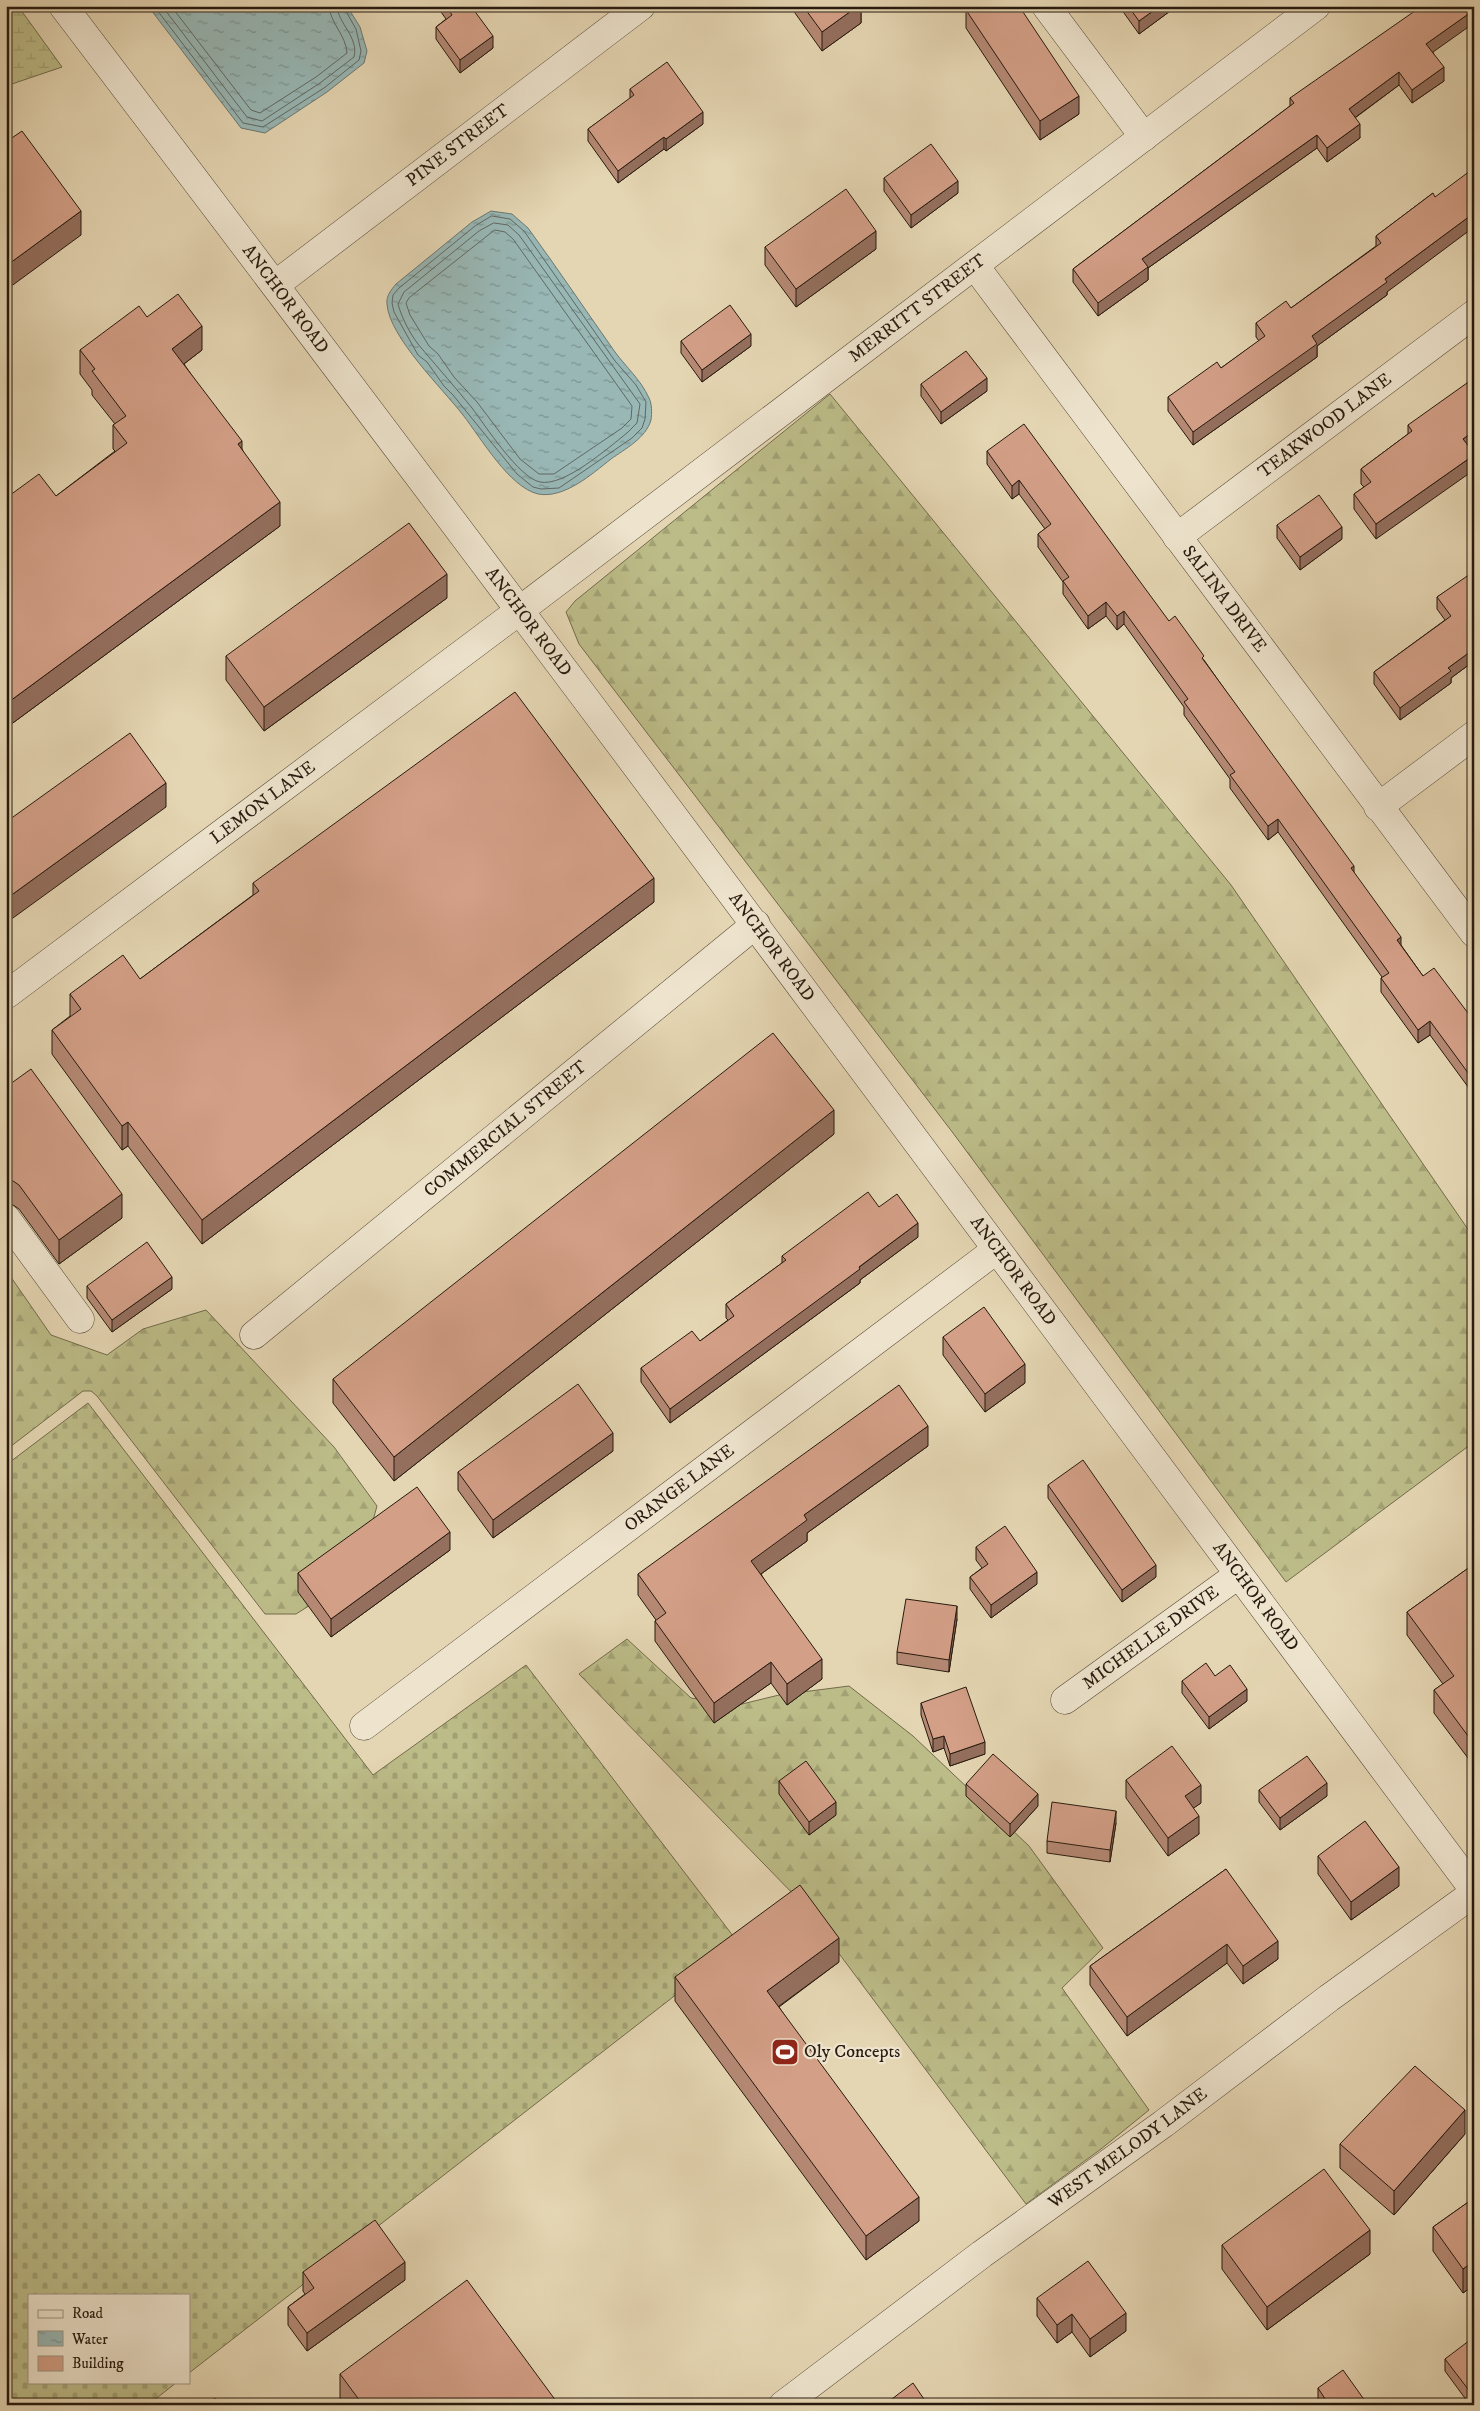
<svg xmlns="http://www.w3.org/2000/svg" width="1480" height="2411" viewBox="0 0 1480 2411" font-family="'IM FELL DW Pica',serif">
<defs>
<pattern id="forest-firs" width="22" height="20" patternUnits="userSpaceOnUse" patternTransform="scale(1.25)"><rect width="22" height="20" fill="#bcbc88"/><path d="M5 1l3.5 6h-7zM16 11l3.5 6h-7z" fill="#a2a174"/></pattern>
<pattern id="wetland-marsh" width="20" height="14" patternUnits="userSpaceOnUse" patternTransform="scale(1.25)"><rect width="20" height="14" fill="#bcbc88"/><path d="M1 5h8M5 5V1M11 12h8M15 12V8" fill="none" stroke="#a2a174"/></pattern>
<pattern id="cemetery-stones" width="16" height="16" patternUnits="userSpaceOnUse" patternTransform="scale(1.25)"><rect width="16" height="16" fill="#bcbc88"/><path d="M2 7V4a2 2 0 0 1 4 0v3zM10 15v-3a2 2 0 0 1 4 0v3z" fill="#a2a174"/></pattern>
<pattern id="water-ripples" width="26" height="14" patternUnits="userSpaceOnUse" patternTransform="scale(1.25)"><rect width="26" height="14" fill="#98b7b5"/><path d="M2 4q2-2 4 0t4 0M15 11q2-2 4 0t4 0" fill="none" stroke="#7c9492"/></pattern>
</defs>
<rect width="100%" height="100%" fill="#e5d6b3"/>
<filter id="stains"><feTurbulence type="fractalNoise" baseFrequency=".004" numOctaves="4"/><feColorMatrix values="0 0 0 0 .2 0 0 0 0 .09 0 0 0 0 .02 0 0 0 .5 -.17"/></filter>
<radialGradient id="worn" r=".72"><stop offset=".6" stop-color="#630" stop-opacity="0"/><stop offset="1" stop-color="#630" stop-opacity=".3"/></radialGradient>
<g fill="url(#forest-firs)" stroke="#726b4b">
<polygon points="830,394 1231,885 1474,1238 1474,1442 1286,1582 953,1133 579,644 566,612 575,601"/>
<polygon points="6,1270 51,1335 107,1355 143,1329 206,1310 334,1447 377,1506 358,1575 296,1614 265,1614 97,1396 91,1391 83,1391 6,1450"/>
<polygon points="627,1639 691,1698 738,1705 779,1695 849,1686 913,1736 1029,1846 1103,1948 1062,1988 1149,2110 1101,2149 1026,2204 799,1900 579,1674"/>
</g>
<polygon fill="url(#wetland-marsh)" stroke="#726b4b" points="6,6 18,6 62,67 6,86"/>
<polygon fill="url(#cemetery-stones)" stroke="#726b4b" points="88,1403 373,1775 526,1665 740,1945 189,2373 189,2295 29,2295 29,2382 177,2382 148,2405 6,2405 6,1465"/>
<g fill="url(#water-ripples)" stroke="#6b7872">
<polygon points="148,6 347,6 360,27 367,51 364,63 327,92 265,133 241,128"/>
<path d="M491,211L512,214L528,228C558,269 586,311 615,352C626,367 641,380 649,398C652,404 652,413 651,420C646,438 625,449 611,459C592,474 564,499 538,494C509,487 481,438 463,415C443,389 389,337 387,304C386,296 391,290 396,284L472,222Z"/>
</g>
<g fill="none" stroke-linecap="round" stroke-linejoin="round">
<g stroke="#606862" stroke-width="1">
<polyline points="154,6 243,123 263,127 324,88 359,60 361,51 356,29 343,6"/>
<path d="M162,6L247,117L262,121L320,83L354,57C359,37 338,24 337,6"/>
<path d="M171,6L251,110L260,113L316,77L347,53C346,35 330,23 329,6"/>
<polygon points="492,216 510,219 524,231 615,361 636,385 646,402 645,419 642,428 632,438 559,488 541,489 533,487 517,474 453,395 444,386 427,362 418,355 394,312 392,303 393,295 399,288 475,226"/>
<path d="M494,223L508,225L519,235L640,404L637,423L627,433C608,448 564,487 540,482C519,478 485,425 472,408C456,388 439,369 423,350C412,338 402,319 398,304L404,292L479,231Z"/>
<polygon points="495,230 505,232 513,239 632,406 631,419 622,428 554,474 539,474 520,459 477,402 454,377 438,354 429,346 410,315 406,303 409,298"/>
</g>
<defs>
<g id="minor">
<path id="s1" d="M63,6C538,630 1005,1261 1474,1890"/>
<polyline points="1046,6 1144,137"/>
<path id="s2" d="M975,266L1474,933"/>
<path id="s3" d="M275,285L641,6"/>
<path id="s4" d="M1177,537L1474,314"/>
<polyline points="1378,807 1474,735"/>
<path id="s5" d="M6,995L507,620L1316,6"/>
<polyline points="6,1218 80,1319"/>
<path id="s6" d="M254,1335L756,924"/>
<path id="s7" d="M1065,1700L1238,1575"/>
<path id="s8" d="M364,1726L996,1250"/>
<path id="s9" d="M783,2405L982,2254L1163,2124L1329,1998L1474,1893"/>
</g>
</defs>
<use href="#minor" stroke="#564937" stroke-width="29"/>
<use href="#minor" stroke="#eee4ce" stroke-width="28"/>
</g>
<g fill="#b58974" stroke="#271a0e">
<polygon points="441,6 471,6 493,48 460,73 436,39 436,27 446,19 441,12"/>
<polygon points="790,6 861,6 861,23 822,51"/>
<polygon points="1119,6 1177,6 1139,34"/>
<polygon points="966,10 1079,114 1040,140 966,28"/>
<polygon points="1433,52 1444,81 1412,103 1399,85 1355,118 1360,138 1327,162 1317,148 1148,268 1148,280 1098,316 1073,282 1073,269 1290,106 1290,98"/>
<polygon points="630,89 703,124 666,151 664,149 618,183 588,141 588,129 630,99"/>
<polygon points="884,178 958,193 911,228 884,191"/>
<polygon points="1433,193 1387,292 1387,295 1317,346 1317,357 1193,445 1168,411 1168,397 1221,368 1259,341 1256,337 1256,323 1291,308 1376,246 1376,236"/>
<polygon points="765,247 876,249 796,307 765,265"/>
<polygon points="147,317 202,350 184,364 242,449 280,526 6,728 6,498 56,496 115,451 113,449 113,425 115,424 92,395 92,390 80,374 80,350"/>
<polygon points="681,341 751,346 702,382 681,353"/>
<polygon points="921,384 987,391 941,424 921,396"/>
<polygon points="1408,425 1474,446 1376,539 1354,509 1354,494 1364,487 1361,484 1361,469 1408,434"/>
<polygon points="987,451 1169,621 1204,660 1354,873 1401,945 1423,976 1474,1021 1474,1095 1430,1035 1418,1043 1381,992 1381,978 1382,977 1278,832 1268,840 1230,788 1230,779 1184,715 1184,707 1124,624 1117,630 1106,616 1088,629 1063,594 1063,582 1038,547 1038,534 1045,529 1019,494 1012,499 987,464"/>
<polygon points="1277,525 1342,539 1300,570 1277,538"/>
<polygon points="1474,573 1474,661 1451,678 1451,683 1400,720 1374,684 1374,672 1445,620 1437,609 1437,597"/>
<polygon points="447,598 264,731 226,680 226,656"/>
<polygon points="253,883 654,902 202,1244 128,1146 122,1150 52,1054 52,1030 70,1016 70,994 140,979 253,895"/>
<polygon points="6,1087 122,1218 59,1264 19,1209 10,1203 6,1199"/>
<polygon points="834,1134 394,1481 333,1403 333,1379"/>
<polygon points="879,1207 918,1237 860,1280 860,1283 670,1423 641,1382 641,1368 700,1341 728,1320 726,1318 726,1304 782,1263 782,1256"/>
<polygon points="87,1286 172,1289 112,1332 87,1298"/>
<polygon points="943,1337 1025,1383 985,1412 943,1355"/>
<polygon points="928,1446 807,1533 807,1541 761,1574 822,1679 787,1705 771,1683 714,1723 655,1641 655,1621 656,1620 638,1595 638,1574"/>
<polygon points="613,1451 493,1538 458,1490 458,1472"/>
<polygon points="1048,1485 1156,1577 1122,1602 1048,1498"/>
<polygon points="976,1547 1037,1584 991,1618 970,1589 970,1577 982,1568 976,1560"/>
<polygon points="450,1550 331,1637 298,1592 298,1573"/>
<polygon points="1474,1564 1474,1766 1434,1713 1434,1690 1443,1684 1407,1635 1407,1612"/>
<polygon points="957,1619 949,1672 897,1664 897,1652"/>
<polygon points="1215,1676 1247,1701 1209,1729 1182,1693 1182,1681"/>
<polygon points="921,1703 985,1754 950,1766 944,1748 933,1752 921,1715"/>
<polygon points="1126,1780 1201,1803 1193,1808 1199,1834 1168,1856 1126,1798"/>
<polygon points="779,1781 836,1815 809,1835 779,1794"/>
<polygon points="966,1784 1038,1806 1010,1837 966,1796"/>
<polygon points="1259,1790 1327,1796 1280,1830 1259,1802"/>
<polygon points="1116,1823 1110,1862 1047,1853 1047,1841"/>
<polygon points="1318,1856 1399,1886 1351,1920 1318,1874"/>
<polygon points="1226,1869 1278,1959 1243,1984 1227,1963 1127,2036 1090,1985 1090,1966"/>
<polygon points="839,1962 779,2007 919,2221 866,2260 675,2001 675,1977"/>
<polygon points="1465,2134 1394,2215 1340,2168 1340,2144"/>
<polygon points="1474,2198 1474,2285 1463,2293 1433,2251 1433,2227"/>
<polygon points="1222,2245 1370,2254 1267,2330 1222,2269"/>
<polygon points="303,2272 405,2280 307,2351 288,2325 288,2307 305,2294 303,2291"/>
<polygon points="1037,2298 1126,2331 1090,2357 1072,2332 1057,2343 1037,2316"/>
<polygon points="1474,2344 1474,2405 1470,2405 1445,2371 1445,2359"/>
<polygon points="340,2374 559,2405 345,2405 340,2398"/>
<polygon points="1318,2388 1368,2405 1318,2405"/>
</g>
<g fill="#946f5e" stroke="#271a0e">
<polygon points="858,6 861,6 861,23 822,51 822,32"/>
<polygon points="1160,6 1177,6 1139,34 1139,21"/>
<polygon points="1474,10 1474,23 1426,57 1426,44"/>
<polygon points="493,36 493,48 460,73 460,60"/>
<polygon points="1444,67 1444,81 1412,103 1412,90"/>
<polygon points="1399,72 1399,85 1349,122 1349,109"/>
<polygon points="1079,96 1079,114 1040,140 1040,121"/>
<polygon points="703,112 703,124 666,151 666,139"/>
<polygon points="1360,124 1360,138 1327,162 1327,148"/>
<polygon points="1317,135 1317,148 1148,268 1148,280 1098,316 1098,303 1142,259"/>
<polygon points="664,137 664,149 618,183 618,171"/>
<polygon points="958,181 958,193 911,228 911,215"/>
<polygon points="81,211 81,235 6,290 6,266"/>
<polygon points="1474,213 1474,227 1387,292 1387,295 1317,346 1317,357 1193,445 1193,432 1312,336 1385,279"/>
<polygon points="876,231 876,249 796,307 796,289"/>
<polygon points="202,326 202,350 172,373 172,349"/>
<polygon points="751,334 751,346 702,382 702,370"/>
<polygon points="987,378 987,391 941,424 941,412"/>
<polygon points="1474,431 1474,446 1463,454 1463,439"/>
<polygon points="242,441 242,465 238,444"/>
<polygon points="1474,455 1474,470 1376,539 1376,524"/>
<polygon points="1019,480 1019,494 1012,499 1012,486"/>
<polygon points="280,502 280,526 6,728 6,704"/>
<polygon points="1342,527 1342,539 1300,570 1300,557"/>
<polygon points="447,574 447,598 264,731 264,707"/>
<polygon points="1106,602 1106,616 1088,629 1088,616"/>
<polygon points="1124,611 1124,624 1117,630 1117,616"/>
<polygon points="1474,649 1474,661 1451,678 1451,683 1400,720 1400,708 1448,668"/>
<polygon points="166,783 166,807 6,923 6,899"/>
<polygon points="1278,819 1278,832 1268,840 1268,826"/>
<polygon points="1354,866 1354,879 1351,868"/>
<polygon points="654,878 654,902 202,1244 202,1220"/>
<polygon points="1401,937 1401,950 1397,940"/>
<polygon points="1430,1021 1430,1035 1418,1043 1418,1030"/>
<polygon points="834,1110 834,1134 394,1481 394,1457"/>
<polygon points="128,1122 128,1146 122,1150 122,1126"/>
<polygon points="122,1194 122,1218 59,1264 59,1240"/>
<polygon points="918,1223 918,1237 860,1280 860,1283 670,1423 670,1409"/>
<polygon points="172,1277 172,1289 112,1332 112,1320"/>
<polygon points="1025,1364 1025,1383 985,1412 985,1394"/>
<polygon points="928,1426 928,1446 807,1533 807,1541 751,1581 751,1561 804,1515"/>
<polygon points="613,1433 613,1451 493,1538 493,1520"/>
<polygon points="450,1532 450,1550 331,1637 331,1619"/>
<polygon points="1156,1565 1156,1577 1122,1602 1122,1590"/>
<polygon points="1037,1572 1037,1584 991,1618 991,1605"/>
<polygon points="957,1606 957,1619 949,1672 949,1660"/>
<polygon points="822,1659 822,1679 787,1705 787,1684"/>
<polygon points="771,1662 771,1683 714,1723 714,1703"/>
<polygon points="1247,1689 1247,1701 1209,1729 1209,1717"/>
<polygon points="944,1736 944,1748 933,1752 933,1739"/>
<polygon points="985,1742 985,1754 950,1766 950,1754"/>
<polygon points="1327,1783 1327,1796 1280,1830 1280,1818"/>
<polygon points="1201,1785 1201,1803 1185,1814 1185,1796"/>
<polygon points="1038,1794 1038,1806 1010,1837 1010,1824"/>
<polygon points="836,1802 836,1815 809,1835 809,1822"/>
<polygon points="1116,1811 1116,1823 1110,1862 1110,1850"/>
<polygon points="1199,1816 1199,1834 1168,1856 1168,1838"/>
<polygon points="1399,1867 1399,1886 1351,1920 1351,1902"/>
<polygon points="839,1938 839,1962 767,2015 767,1991"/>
<polygon points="1278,1941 1278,1959 1243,1984 1243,1966"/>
<polygon points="1227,1944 1227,1963 1127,2036 1127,2017"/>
<polygon points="1465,2110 1465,2134 1394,2215 1394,2191"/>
<polygon points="919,2197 919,2221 866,2260 866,2236"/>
<polygon points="1370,2230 1370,2254 1267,2330 1267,2307"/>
<polygon points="1474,2261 1474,2285 1463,2293 1463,2269"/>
<polygon points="405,2262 405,2280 307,2351 307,2333"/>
<polygon points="1126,2313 1126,2331 1090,2357 1090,2339"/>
<polygon points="1072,2314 1072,2332 1057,2343 1057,2325"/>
</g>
<g fill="#d39f87" stroke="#271a0e">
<polygon points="446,6 471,6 493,36 460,60 436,27 452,15"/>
<polygon points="803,6 858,6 822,32"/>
<polygon points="972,6 1019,6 1079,96 1040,121 966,10"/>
<polygon points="1128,6 1160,6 1139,21"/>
<polygon points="1422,6 1474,6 1474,10 1426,44 1444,67 1412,90 1399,72 1349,109 1360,124 1327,148 1317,135 1142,259 1148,267 1098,303 1073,269 1294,103 1290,98"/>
<polygon points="667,62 703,112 666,139 664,137 618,171 588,129 634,95 630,89"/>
<polygon points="22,131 81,211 6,266 6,142"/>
<polygon points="931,144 958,181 911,215 884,178"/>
<polygon points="1474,168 1474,213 1385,279 1387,282 1312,336 1317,344 1193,432 1168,397 1217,362 1221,368 1265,336 1256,323 1286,301 1291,308 1381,243 1376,236 1433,193 1435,197"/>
<polygon points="846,189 876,231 796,289 765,247"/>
<polygon points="178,294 202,326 172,349 242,441 238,444 280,502 6,704 6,498 39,474 56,496 127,443 113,425 126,416 92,371 95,369 80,350 139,306 147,317"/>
<polygon points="730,305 751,334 702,370 681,341"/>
<polygon points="966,351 987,378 941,412 921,384"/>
<polygon points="1474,378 1474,431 1463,439 1474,453 1474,455 1376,524 1354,494 1371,482 1361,469 1412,431 1408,425"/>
<polygon points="1024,424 1169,621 1175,616 1204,656 1202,658 1354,866 1351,868 1401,937 1397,940 1423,976 1434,968 1474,1021 1474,1081 1430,1021 1418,1030 1381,978 1389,973 1278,819 1268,826 1230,775 1235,772 1184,702 1188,699 1124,611 1117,616 1106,602 1088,616 1063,581 1069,577 1038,534 1051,524 1019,480 1012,486 987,451"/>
<polygon points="1319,495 1342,527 1300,557 1277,525"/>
<polygon points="409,523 447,574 264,707 226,656"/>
<polygon points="1473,572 1474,573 1474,649 1448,668 1451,671 1400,708 1374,672 1451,616 1437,597"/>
<polygon points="515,692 654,878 202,1220 128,1122 122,1126 52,1030 81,1009 70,994 123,955 140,979 259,891 253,883"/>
<polygon points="130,733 166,783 6,899 6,822"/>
<polygon points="773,1033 834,1110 394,1457 333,1379"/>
<polygon points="31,1069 122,1194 59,1240 19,1185 10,1179 6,1175 6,1087"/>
<polygon points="868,1192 879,1207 897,1194 918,1223 859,1267 860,1269 670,1409 641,1368 692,1331 700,1341 734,1316 726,1304 786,1260 782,1256"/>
<polygon points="147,1242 172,1277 112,1320 87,1286"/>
<polygon points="984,1307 1025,1364 985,1394 943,1337"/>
<polygon points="578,1384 613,1433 493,1520 458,1472"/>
<polygon points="899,1385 928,1426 804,1515 807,1520 751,1561 822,1659 787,1684 771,1662 714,1703 655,1621 666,1613 638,1574"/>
<polygon points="1083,1460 1156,1565 1122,1590 1048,1485"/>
<polygon points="417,1487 450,1532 331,1619 298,1573"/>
<polygon points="1005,1526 1037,1572 991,1605 970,1577 988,1564 976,1547"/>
<polygon points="1474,1564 1474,1744 1434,1690 1454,1676 1407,1612"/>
<polygon points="906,1599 957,1606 949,1660 897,1652"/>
<polygon points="1206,1663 1215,1676 1230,1665 1247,1689 1209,1717 1182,1681"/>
<polygon points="966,1687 985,1742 950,1754 944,1736 933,1739 921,1703"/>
<polygon points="1172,1746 1201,1785 1185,1796 1199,1816 1168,1838 1126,1780"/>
<polygon points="993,1754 1038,1794 1010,1824 966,1784"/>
<polygon points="1307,1756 1327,1783 1280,1818 1259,1790"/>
<polygon points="806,1761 836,1802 809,1822 779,1781"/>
<polygon points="1052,1802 1116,1811 1110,1850 1047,1841"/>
<polygon points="1365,1821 1399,1867 1351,1902 1318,1856"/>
<polygon points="1226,1869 1278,1941 1243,1966 1227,1944 1127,2017 1090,1966"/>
<polygon points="800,1885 839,1938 767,1991 919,2197 866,2236 675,1977"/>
<polygon points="1415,2066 1465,2110 1394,2191 1340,2144"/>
<polygon points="1324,2169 1370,2230 1267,2307 1222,2245"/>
<polygon points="1474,2198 1474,2261 1463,2269 1433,2227"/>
<polygon points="375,2220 405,2262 307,2333 288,2307 314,2288 303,2272"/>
<polygon points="1088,2261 1126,2313 1090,2339 1072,2314 1057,2325 1037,2298"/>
<polygon points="467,2280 559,2405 363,2405 340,2374"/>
<polygon points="1470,2340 1474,2344 1474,2397 1445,2359"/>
<polygon points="1343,2370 1368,2405 1329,2405 1318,2388"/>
<polygon points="913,2383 928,2405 884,2405"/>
<polygon points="215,2398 220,2405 207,2405"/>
</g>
<defs>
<symbol id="stadium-square" viewBox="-11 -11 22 22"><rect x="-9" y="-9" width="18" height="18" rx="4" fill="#8f2418" stroke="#eee4ce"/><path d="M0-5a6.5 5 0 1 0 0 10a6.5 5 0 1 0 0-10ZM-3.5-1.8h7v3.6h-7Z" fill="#fff"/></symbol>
</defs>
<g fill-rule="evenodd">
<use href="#stadium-square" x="769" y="2036" width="32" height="32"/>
</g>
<g text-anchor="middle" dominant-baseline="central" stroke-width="4.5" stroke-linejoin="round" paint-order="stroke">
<g font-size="18" fill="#271a0e" stroke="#eee4ce">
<text stroke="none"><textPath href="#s3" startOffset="230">PINE STREET</textPath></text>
<text stroke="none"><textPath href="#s1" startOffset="368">ANCHOR ROAD</textPath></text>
<text stroke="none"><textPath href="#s5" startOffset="1141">MERRITT STREET</textPath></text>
<text stroke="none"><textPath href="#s4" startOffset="185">TEAKWOOD LANE</textPath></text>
<text stroke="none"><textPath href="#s2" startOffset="416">SALINA DRIVE</textPath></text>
<text stroke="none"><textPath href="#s1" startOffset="772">ANCHOR ROAD</textPath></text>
<text stroke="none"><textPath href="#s5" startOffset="321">LEMON LANE</textPath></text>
<text stroke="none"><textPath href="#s1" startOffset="1178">ANCHOR ROAD</textPath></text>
<text stroke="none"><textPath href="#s6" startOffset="325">COMMERCIAL STREET</textPath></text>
<text stroke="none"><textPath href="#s1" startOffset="1582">ANCHOR ROAD</textPath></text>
<text stroke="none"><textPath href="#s8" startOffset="395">ORANGE LANE</textPath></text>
<text stroke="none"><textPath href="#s1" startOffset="1988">ANCHOR ROAD</textPath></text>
<text stroke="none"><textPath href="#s7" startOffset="106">MICHELLE DRIVE</textPath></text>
<text stroke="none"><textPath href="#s9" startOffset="430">WEST MELODY LANE</textPath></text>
</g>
<g font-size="18" fill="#271a0e" stroke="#eee4ce" text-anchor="start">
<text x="804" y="2052">Oly Concepts</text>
</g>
</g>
<rect width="1480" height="2411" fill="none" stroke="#e5d6b3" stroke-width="25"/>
<rect x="8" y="8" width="1465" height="2396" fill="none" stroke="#271a0e" stroke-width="2.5"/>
<rect x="12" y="12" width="1455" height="2386" fill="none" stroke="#271a0e"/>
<rect x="28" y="2294" width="162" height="90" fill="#eee4ce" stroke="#9e9381"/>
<rect x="38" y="2310" width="25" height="8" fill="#eee4ce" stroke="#9e9381"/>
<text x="72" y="2318" font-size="15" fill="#271a0e">Road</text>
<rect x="38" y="2331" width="25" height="15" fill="url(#water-ripples)" stroke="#9e9381"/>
<text x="72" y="2344" font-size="15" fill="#271a0e">Water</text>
<rect x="38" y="2356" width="25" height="15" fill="#d39f87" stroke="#9e9381"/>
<text x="72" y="2368" font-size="15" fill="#271a0e">Building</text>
<rect width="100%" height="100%" filter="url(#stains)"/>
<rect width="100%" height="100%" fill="url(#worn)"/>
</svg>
